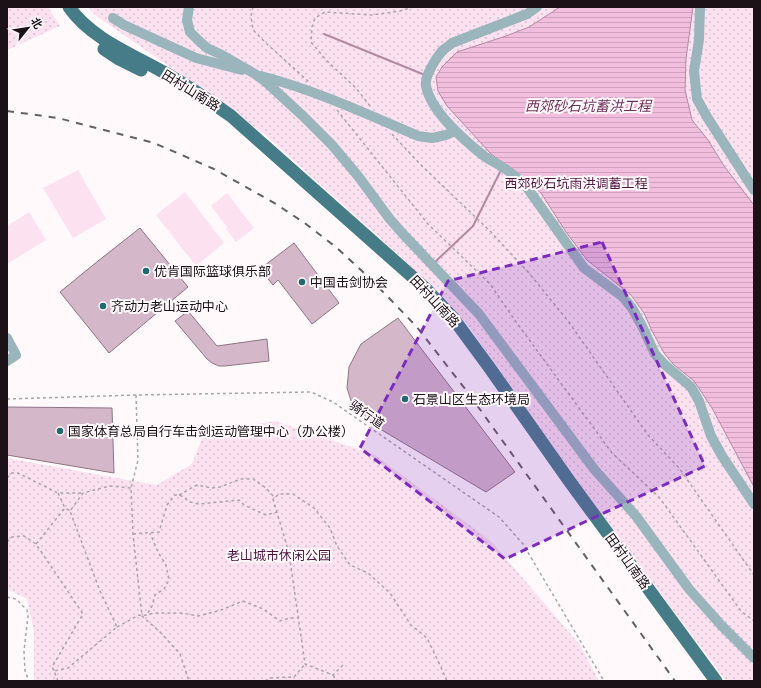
<svg xmlns="http://www.w3.org/2000/svg" width="761" height="688" viewBox="0 0 761 688" font-family="Lato,'Noto Sans SC',sans-serif">
<defs>
<pattern id="park-dots" width="8" height="8" patternUnits="userSpaceOnUse"><rect width="8" height="8" fill="#fce2f1"/><path d="M2 2h.1M6 6h.1" fill="none" stroke="#d7c1ce" stroke-width="1.8" stroke-linecap="round"/></pattern>
<pattern id="water-rules" width="6" height="5" patternUnits="userSpaceOnUse"><rect width="6" height="5" fill="#f2bede"/><path d="M0 2.5h6" fill="none" stroke="#cfa2be"/></pattern>
</defs>
<rect width="100%" height="100%" fill="#fff9fc"/>
<g fill="url(#park-dots)">
<polygon points="7,7 48,7 60,26 7,50"/>
<polygon points="88,7 754,7 754,681 726,681 573,476 465,321 401,257 263,133 170,67 95,15"/>
<polygon points="275,421 375,455 491,541 580,645 599,681 34,681 34,631 27,599 7,589 7,458 133,481 157,485 192,464 204,433"/>
</g>
<g fill="#fce2f1">
<polygon points="78,170 106,219 73,238 43,188"/>
<polygon points="185,192 224,243 196,266 156,215"/>
<polygon points="227,193 254,228 236,242 226,229 227,227 211,206"/>
<polygon points="29,212 46,240 7,264 7,226"/>
</g>
<polygon fill="url(#water-rules)" stroke="#b28aa2" points="560,7 693,7 686,59 685,90 692,120 708,140 724,166 754,205 754,487 712,408 694,381 673,364 664,353 652,331 644,313 631,295 587,260 566,232 541,193 525,179 491,154 447,106 438,91 436,77 442,67 457,52 506,36 529,27"/>
<g fill="none" stroke-linecap="round" stroke-linejoin="round">
<g stroke="#b28aa2" stroke-width="2">
<polyline points="324,34 425,75"/>
<polyline points="435,262 473,226 501,170"/>
</g>
</g>
<g fill="#d4b8c9" stroke="#8e7584">
<polygon points="140,228 188,287 109,353 60,292 98,261"/>
<polygon points="294,243 339,303 312,324 278,280 273,285 260,269"/>
<polygon points="188,311 217,346 267,339 269,361 225,366 219,366 212,363 207,359 175,321"/>
<polygon points="398,318 515,472 486,492 375,426 354,410 347,388 349,367 361,344"/>
<polygon points="7,407 112,408 114,473 7,455"/>
</g>
<g fill="none" stroke-linecap="round" stroke-linejoin="round">
<g stroke="#aba4a8" stroke-width="1.5" stroke-dasharray="3 3" stroke-linecap="butt">
<polyline points="253,7 251,16 253,30 267,44 309,82"/>
<polyline points="370,106 356,88 326,60 311,42 312,27 315,18 325,12 372,15 400,11 413,7"/>
<polyline points="337,110 428,224 490,284 514,319 612,453 659,497 741,611 754,621"/>
<polyline points="392,134 420,164 490,231 529,273 568,321 648,435 679,468 754,575"/>
<polyline points="136,395 138,460 131,488 133,534 142,616 160,632 180,654 189,681"/>
<polyline points="7,399 136,395 311,392 333,402 499,517 523,544 604,681"/>
<polyline points="7,478 12,473 18,473 58,493 83,493"/>
<polyline points="58,493 65,508"/>
<polyline points="179,495 197,485 212,488 220,487 241,479 253,479 266,488 275,498"/>
<polyline points="133,534 159,532 167,505 175,495 180,495 190,502 199,504 239,500 244,505 266,515 277,512"/>
<polyline points="7,542 12,537 24,536 36,544 83,614 52,667 54,671"/>
<polyline points="36,544 65,508 70,511"/>
<polyline points="7,597 16,599 27,610 28,616 24,651 25,671 29,681"/>
<polyline points="148,613 152,606 155,595 164,589 169,580 166,565 158,552 150,533"/>
<polyline points="117,627 139,615 142,616 155,613 182,613 198,616 221,610 243,601 263,609 280,621 290,618 298,618"/>
<polyline points="343,665 333,675 305,664 289,553 273,499 279,494 293,494 314,508 330,528 337,546 350,565 368,573 390,593 411,625 427,638 440,665 447,681"/>
<polyline points="333,675 337,681"/>
<polyline points="58,681 54,671 68,668 117,627 100,591 70,511 83,493 110,486 131,488"/>
<polyline points="265,681 270,678 294,677 305,664"/>
</g>
<g stroke="#9ab6bc" stroke-width="10">
<polyline points="189,7 187,20 190,32 198,40 207,48 222,55 255,74 266,82 303,116 332,145 358,176 389,218 403,234 479,314 594,469 636,516 689,589 721,625 754,658"/>
<path d="M537,7L527,14L452,43C449,46 445,48 442,51C436,58 424,77 426,86C431,112 464,140 484,156C491,161 500,165 507,170C514,175 520,180 526,186L584,268L623,297L632,308L642,326L655,354L664,364L691,387L699,401L711,436L722,456L754,504"/>
<polyline points="700,7 699,40 694,71 697,99 707,117 754,190"/>
<polyline points="113,18 124,25 196,58 242,70"/>
<path d="M261,76C315,90 367,114 418,136L432,138L446,135L455,131"/>
<polyline points="7,338 16,355 7,361"/>
</g>
<g stroke="#457c87" stroke-width="13">
<path d="M69,7C91,39 134,55 167,74C189,87 210,101 231,116L425,288L453,318L489,367L570,482L716,681"/>
<polyline points="104,49 119,59 141,70"/>
</g>
<polyline stroke="#685f64" stroke-width="2" stroke-dasharray="7 7" stroke-linecap="butt" points="7,111 58,118 154,143 214,169 276,204 306,224 337,248 362,271 390,299 416,326 466,390 675,681"/>
</g>
<path fill="#7b2cbf" fill-opacity="0.2" stroke="#7b2cbf" stroke-width="3" stroke-dasharray="8 5" stroke-linejoin="round" d="M602,242L705,466L505,559L360,448L448,281Z"/>
<g fill="#1f6874" stroke="#fff9fc" stroke-width="1.5">
<circle cx="146" cy="271" r="4"/>
<circle cx="302" cy="282" r="4"/>
<circle cx="103" cy="306" r="4"/>
<circle cx="405" cy="399" r="4"/>
<circle cx="60" cy="431" r="4"/>
</g>
<g text-anchor="middle" dominant-baseline="central" stroke-width="4" stroke-linejoin="round" paint-order="stroke">
<g font-size="13" fill="#1b1117" stroke="#fff9fc">
<text transform="translate(191 90) rotate(32)">田村山南路</text>
<text transform="translate(435 301) rotate(47)">田村山南路</text>
<text transform="translate(367 414) rotate(35)">骑行道</text>
<text transform="translate(628 561) rotate(54)">田村山南路</text>
</g>
<g font-size="13" fill="#51163f" stroke="#fff9fc">
<text x="576" y="183">西郊砂石坑雨洪调蓄工程</text>
<text x="279" y="555">老山城市休闲公园</text>
</g>
<g font-size="13" fill="#1b1117" stroke="#fff9fc" text-anchor="start">
<text x="154" y="271">优肯国际篮球俱乐部</text>
<text x="310" y="282">中国击剑协会</text>
<text x="111" y="306">齐动力老山运动中心</text>
<text x="413" y="399">石景山区生态环境局</text>
<text x="68" y="431">国家体育总局自行车击剑运动管理中心（办公楼）</text>
</g>
<g font-size="14" font-style="italic" fill="#6e315a" stroke="#fff9fc">
<text x="588" y="105">西郊砂石坑蓄洪工程</text>
</g>
</g>
<rect width="761" height="688" fill="none" stroke="#1b1117" stroke-width="16"/>
<g transform="translate(28 28) rotate(60)" stroke="#fff9fc" stroke-width="3" paint-order="stroke">
<path d="M0-3L7 15L0 10L-7 15Z" fill="#1b1117"/>
<text y="-6" font-size="11" font-weight="bold" text-anchor="middle" fill="#1b1117">北</text>
</g>
</svg>
